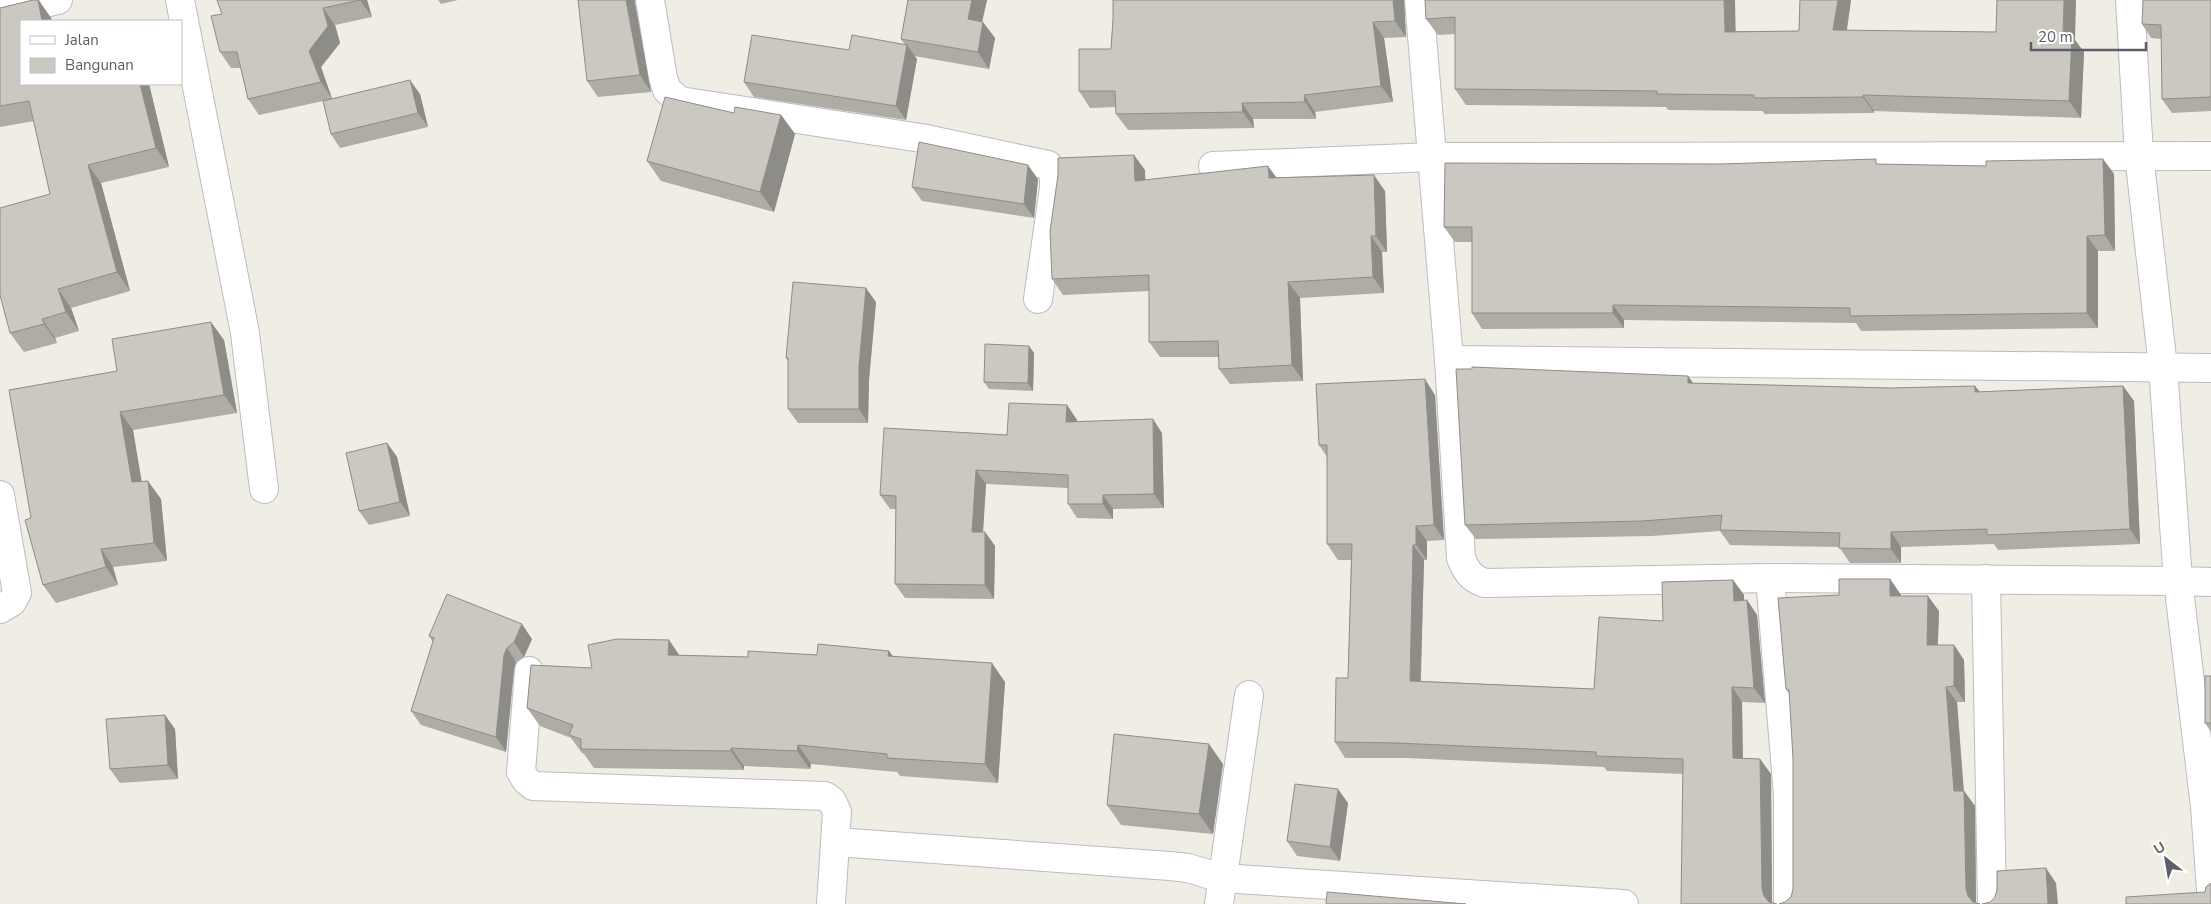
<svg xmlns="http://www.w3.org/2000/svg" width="2211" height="904" viewBox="0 0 2211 904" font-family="'Nunito Sans',sans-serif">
<rect width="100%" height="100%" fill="#f0ede4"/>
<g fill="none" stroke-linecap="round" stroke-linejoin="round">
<defs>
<g id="street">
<polyline points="180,0 245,333 264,489"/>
<polyline points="650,0 663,78 667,90 680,101 921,138 1048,165 1054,175 1054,188 1038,299"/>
<path d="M1419,0L1449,360L1461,558C1466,571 1471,578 1484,583L1770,578L2178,581L2163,367L2139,155L2130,0"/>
<polyline points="0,14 58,0"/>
<polyline points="1213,166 1432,157 2211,156"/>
<polyline points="1449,360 2211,368"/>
<polyline points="0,495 17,593 12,602 0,609"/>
<polyline points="1770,578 1788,795 1788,904"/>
<polyline points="1986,579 1992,904"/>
<polyline points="2211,582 2178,581 2205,807 2211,890"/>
<polyline points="529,671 521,772 526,780 533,786 825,796 832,801 837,812 831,904"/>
<polyline points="836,842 1170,866 1188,868 1221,878 1624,904"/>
<polyline points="1219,904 1249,695"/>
</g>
</defs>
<use href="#street" stroke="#b9bcc1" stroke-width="30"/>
<use href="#street" stroke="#fff" stroke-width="28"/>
</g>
<g fill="#afaca6">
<polygon points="33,0 39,0 51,18 52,21 21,21 21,84 149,84 169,167 101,183 130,291 71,308 79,331 55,338 57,343 24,352 10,333 50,194 34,121 0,127 0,8"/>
<polygon points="217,0 367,0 372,17 335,25 340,43 321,67 332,98 420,94 428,127 340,148 331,134 323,101 259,115 248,99 241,68 231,68 220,52 222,14"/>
<polygon points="438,0 458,0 441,4"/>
<polygon points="908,0 987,0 982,22 995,38 989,69 914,56 917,59 906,120 754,97 744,82 849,50 905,45 901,39"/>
<polygon points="1113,0 1404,0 1406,37 1384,38 1393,102 1315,112 1316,119 1253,119 1254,128 1128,130 1116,114 1116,107 1090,108 1079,91 1111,49 1113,19"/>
<polygon points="1425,0 1736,31 1799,31 1800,0 1851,0 1847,31 2075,40 2084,52 2081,118 1874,111 1874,113 1765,114 1762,111 1668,110 1666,107 1466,105 1455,89 1455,34 1438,35 1426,19"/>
<polygon points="2211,0 2211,111 2172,113 2162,99 2161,39 2151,38 2142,24"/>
<polygon points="635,3 651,92 598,97 587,81"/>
<polygon points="734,113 781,115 795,134 774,212 661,181 647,161"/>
<polygon points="2103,159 2114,174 2115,251 2098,251 2098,328 1861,331 1856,323 1624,320 1624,328 1482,329 1472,313 1472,242 1455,242 1444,227 1880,164 1986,166"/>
<polygon points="1145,170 1145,180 1276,178 1385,191 1387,252 1382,252 1384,293 1300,298 1303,381 1230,384 1219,369 1219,357 1160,357 1149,342 1149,291 1063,295 1052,279"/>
<polygon points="1038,179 1034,218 922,201 912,187"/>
<polygon points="876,302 869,380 868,423 798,423 788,409 788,361 786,358"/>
<polygon points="224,340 237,413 133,430 141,481 161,499 167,561 113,567 118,585 56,603 43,585 31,518 117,371"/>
<polygon points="1029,346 1034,353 1033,391 989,389 984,382"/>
<polygon points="1688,376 1693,383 1890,388 1975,386 1980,392 2123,386 2134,401 2140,544 1998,550 1994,544 1901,547 1901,563 1850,563 1839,547 1730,545 1720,531 1652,536 1476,539 1465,525"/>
<polygon points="1435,395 1444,540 1427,541 1427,560 1424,560 1421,681 1594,689 1663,621 1733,580 1744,595 1744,600 1747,600 1757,615 1765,703 1742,702 1743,758 1760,759 1771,774 1772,903 1681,904 1683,774 1607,771 1604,767 1407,758 1345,758 1335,742 1348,678 1351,560 1338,560 1327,544 1327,457 1319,445"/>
<polygon points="1067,405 1077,420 1077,422 1162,433 1164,508 1113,509 1113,519 1077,518 1068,504 1068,488 986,484 983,532 985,532 995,546 994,599 905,598 895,584 896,509 890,509 880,495"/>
<polygon points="387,443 397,457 410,516 369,525 359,511"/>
<polygon points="1890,579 1901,595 1901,596 1939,611 1938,645 1954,645 1964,660 1965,702 1957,702 1964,791 1975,806 1976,903 1785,902 1791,897 1793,889 1793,759 1790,695 1786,689 1839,595"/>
<polygon points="429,636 532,639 524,657 516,662 514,669 506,752 421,725 411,711 433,642"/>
<polygon points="669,640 679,655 748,657 889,651 893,657 1005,682 998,783 900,776 897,772 811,764 810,769 744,766 744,770 594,768 584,754 582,753 571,738 540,726 527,708 592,668"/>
<polygon points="2211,676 2211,732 2205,723"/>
<polygon points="175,729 178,779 120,783 110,769"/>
<polygon points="1223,764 1213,834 1121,825 1107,805"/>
<polygon points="1348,803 1340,861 1297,856 1287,841"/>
</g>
<g fill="#8e8c87">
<polygon points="38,0 51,18 52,21 42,21"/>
<polygon points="360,0 367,0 372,17"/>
<polygon points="626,0 635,0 635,3 651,92 640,75"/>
<polygon points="972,0 987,0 979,35 968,19"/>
<polygon points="1393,0 1404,0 1406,37 1395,21"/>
<polygon points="1724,0 1735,0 1736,48 1725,32"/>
<polygon points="1838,0 1851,0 1844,47 1833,30"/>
<polygon points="2064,0 2076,0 2075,40 2084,52 2081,118 2069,101 2063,36"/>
<polygon points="323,8 335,25 340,43 321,67 332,99 321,82 309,51"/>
<polygon points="983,22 995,38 989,69 978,52"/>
<polygon points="1373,22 1384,38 1393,102 1381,86"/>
<polygon points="907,45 917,59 906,120 896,106"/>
<polygon points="410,80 420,94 428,127 418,113"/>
<polygon points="140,84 149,84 169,167 156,148"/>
<polygon points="1304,95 1315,112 1316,119 1305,102"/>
<polygon points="1863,95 1874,111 1874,113 1863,97"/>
<polygon points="1242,103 1253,119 1254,128 1243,112"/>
<polygon points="781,115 795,134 774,212 760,192"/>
<polygon points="1134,155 1145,170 1146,197 1135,181"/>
<polygon points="2103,159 2114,174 2115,251 2105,235"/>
<polygon points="88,165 101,183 130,291 117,272"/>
<polygon points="1028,165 1038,179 1034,218 1024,204"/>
<polygon points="1268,166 1279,181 1269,178"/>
<polygon points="1374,175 1385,191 1387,252 1376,236"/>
<polygon points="1371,236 1382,252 1384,293 1373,277"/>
<polygon points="2087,236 2098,251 2098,328 2087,313"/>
<polygon points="1288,282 1300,298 1303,381 1292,365"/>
<polygon points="866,288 876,302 869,380 868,423 859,409 859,366"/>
<polygon points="58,289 71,308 79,331 66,312"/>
<polygon points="1613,305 1624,320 1624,328 1613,313"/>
<polygon points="42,319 55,338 57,343 44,324"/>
<polygon points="211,322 224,340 237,413 224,395"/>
<polygon points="1029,346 1034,353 1033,391 1028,383"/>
<polygon points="1688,376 1698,390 1688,383"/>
<polygon points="1425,379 1435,395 1444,540 1434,525"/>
<polygon points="1975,386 1986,400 1975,392"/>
<polygon points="2123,386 2134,401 2140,544 2130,529"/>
<polygon points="1067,405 1077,420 1076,436 1066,422"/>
<polygon points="120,412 133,430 145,501 132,482"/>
<polygon points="1153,419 1162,433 1164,508 1154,494"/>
<polygon points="387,443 397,457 410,516 400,502"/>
<polygon points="976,470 986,484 982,546 972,532"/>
<polygon points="148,481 161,499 167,561 154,543"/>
<polygon points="1103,495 1113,509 1113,519 1103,504"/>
<polygon points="1416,526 1427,541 1427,560 1416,545"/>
<polygon points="985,532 995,546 994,599 985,585"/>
<polygon points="1891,532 1901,547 1901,563 1891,549"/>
<polygon points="1413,545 1424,560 1420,696 1410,681"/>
<polygon points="101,549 113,567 118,585 106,567"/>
<polygon points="1890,579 1901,595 1900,612 1890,596"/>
<polygon points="1733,580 1744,595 1744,616 1734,601"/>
<polygon points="1928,596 1939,611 1937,660 1927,645"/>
<polygon points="1747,600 1757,615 1765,703 1754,688"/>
<polygon points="522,624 532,639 524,657 514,642"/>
<polygon points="669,640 682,659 668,655"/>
<polygon points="1954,645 1964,660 1965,702 1954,686"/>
<polygon points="507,648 516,662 514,669 506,752 496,737 504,655"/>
<polygon points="889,651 902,669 888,656"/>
<polygon points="992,663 1005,682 998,783 985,764"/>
<polygon points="1732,687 1742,702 1743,773 1733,758"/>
<polygon points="1946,687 1957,702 1964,797 1964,791 1975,806 1976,904 1973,904 1968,896 1966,889 1954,791"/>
<polygon points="165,715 175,729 178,779 168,765"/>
<polygon points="1209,744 1223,764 1213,834 1199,814"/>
<polygon points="798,745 811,764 810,769 797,751"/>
<polygon points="731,748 744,766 744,770 731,751"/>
<polygon points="1760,759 1771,774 1772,904 1769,904 1764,896 1762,889"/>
<polygon points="1338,789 1348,803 1340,861 1330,847"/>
<polygon points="2046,868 2056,883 2058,904 2048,904"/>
</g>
<g fill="#cbc8c1" stroke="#8e8c87">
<polygon points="33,0 38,0 42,21 21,21 21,84 140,84 156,148 88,165 117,272 58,289 66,312 42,319 44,324 10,333 0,295 0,208 50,194 29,101 0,106 0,8"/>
<polygon points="217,0 360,0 323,8 328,26 309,51 321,82 248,99 237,52 220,52 211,16 222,14"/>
<polygon points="578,0 626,0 640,75 587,81"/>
<polygon points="908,0 972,0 968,19 983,22 978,52 901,39"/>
<polygon points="1113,0 1393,0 1395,21 1373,22 1381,86 1304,95 1305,102 1242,103 1243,112 1116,114 1115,91 1079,91 1079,49 1111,49 1113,19"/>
<polygon points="1425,0 1724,0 1725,32 1799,31 1800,0 1838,0 1833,30 1996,32 1997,0 2064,0 2063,36 2072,36 2069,101 1863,95 1863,97 1754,98 1754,95 1657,94 1657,91 1455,89 1455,17 1426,19"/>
<polygon points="2143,0 2211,0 2211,97 2162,99 2161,25 2142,24"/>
<polygon points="752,35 849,50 852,35 907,45 896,106 744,82"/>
<polygon points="410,80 418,113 331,134 323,101"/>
<polygon points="665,97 734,113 735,107 781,115 760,192 647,161"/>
<polygon points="919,142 1028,165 1024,204 912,187"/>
<polygon points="1134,155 1135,181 1268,166 1269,178 1374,175 1376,236 1371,236 1373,277 1288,282 1292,365 1219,369 1218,341 1149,342 1149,275 1052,279 1050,231 1058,175 1058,158"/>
<polygon points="1876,159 1876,164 1986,166 1986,161 2103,159 2105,235 2087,236 2087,313 1850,316 1850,308 1613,305 1613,313 1472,313 1472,227 1444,227 1445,163 1720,164"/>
<polygon points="793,282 866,288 859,366 859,409 788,409 788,358 786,358"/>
<polygon points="211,322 224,395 120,412 132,482 148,481 154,543 101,549 106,567 43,585 25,520 31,518 9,390 117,371 112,339"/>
<polygon points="985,344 1029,346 1028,383 984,382"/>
<polygon points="1472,367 1688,376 1688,383 1890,388 1975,386 1975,392 2123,386 2130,529 1987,535 1987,529 1891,532 1891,549 1839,548 1840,533 1720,530 1722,515 1642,521 1465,525 1456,369 1472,369"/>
<polygon points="1425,379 1434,525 1416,526 1416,545 1413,545 1410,681 1594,689 1599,617 1663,621 1662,582 1733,580 1734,601 1747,600 1754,688 1732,687 1733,758 1760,759 1762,889 1764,896 1769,902 1777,904 1681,904 1683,759 1596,756 1596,752 1397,743 1335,742 1336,678 1348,678 1352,544 1327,544 1327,445 1319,445 1316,384"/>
<polygon points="1009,403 1067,405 1066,422 1153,419 1154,494 1103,495 1103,504 1068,504 1068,475 976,470 972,532 985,532 985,585 895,584 896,496 880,495 884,428 1007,435"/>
<polygon points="387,443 400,502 359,511 346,453"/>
<polygon points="1839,579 1890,579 1890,596 1928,596 1927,645 1954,645 1954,686 1946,687 1954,791 1964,791 1966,889 1968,896 1973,902 1980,904 1779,904 1785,902 1791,897 1793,889 1793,759 1789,690 1786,689 1778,598 1839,595"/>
<polygon points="447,594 522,624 514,642 507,648 504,655 496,737 411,711 434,638 429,636"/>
<polygon points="617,639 669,640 668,655 748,657 748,651 817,655 818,644 889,651 888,656 992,663 985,764 887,758 887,754 798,745 797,751 731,748 731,751 581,749 581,739 569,735 573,725 527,708 531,665 592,668 588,645"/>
<rect x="2205" y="676" width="6" height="47"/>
<polygon points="165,715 168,765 110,769 106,719"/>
<polygon points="1114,734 1209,744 1199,814 1107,805"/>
<polygon points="1295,784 1338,789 1330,847 1287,841"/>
<polygon points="2046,868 2048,904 1982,904 1990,902 1995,897 1997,889 1997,871"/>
<polygon points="2211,883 2211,904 2126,904 2126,897 2205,892 2206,887"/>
<polygon points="1327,892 1466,904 1326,904"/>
</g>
<rect x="20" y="20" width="162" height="65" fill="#ffffff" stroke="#bebfc2"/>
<rect x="30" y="36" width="25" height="8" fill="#ffffff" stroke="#bebfc2"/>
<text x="65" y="45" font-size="15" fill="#5c6066">Jalan</text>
<rect x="30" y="58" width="25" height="15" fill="#cbc8c1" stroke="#bebfc2"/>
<text x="65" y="70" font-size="15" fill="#5c6066">Bangunan</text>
<g transform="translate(2166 859) rotate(329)" stroke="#ffffff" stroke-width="4" paint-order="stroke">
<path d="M0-4L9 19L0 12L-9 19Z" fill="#5c6066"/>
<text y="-8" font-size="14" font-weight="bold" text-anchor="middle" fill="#5c6066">U</text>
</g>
<path d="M2031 42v8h115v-8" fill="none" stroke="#5c6066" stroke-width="2.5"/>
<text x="2038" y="42" font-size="15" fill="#5c6066" stroke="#ffffff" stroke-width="4" paint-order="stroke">20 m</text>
</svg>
